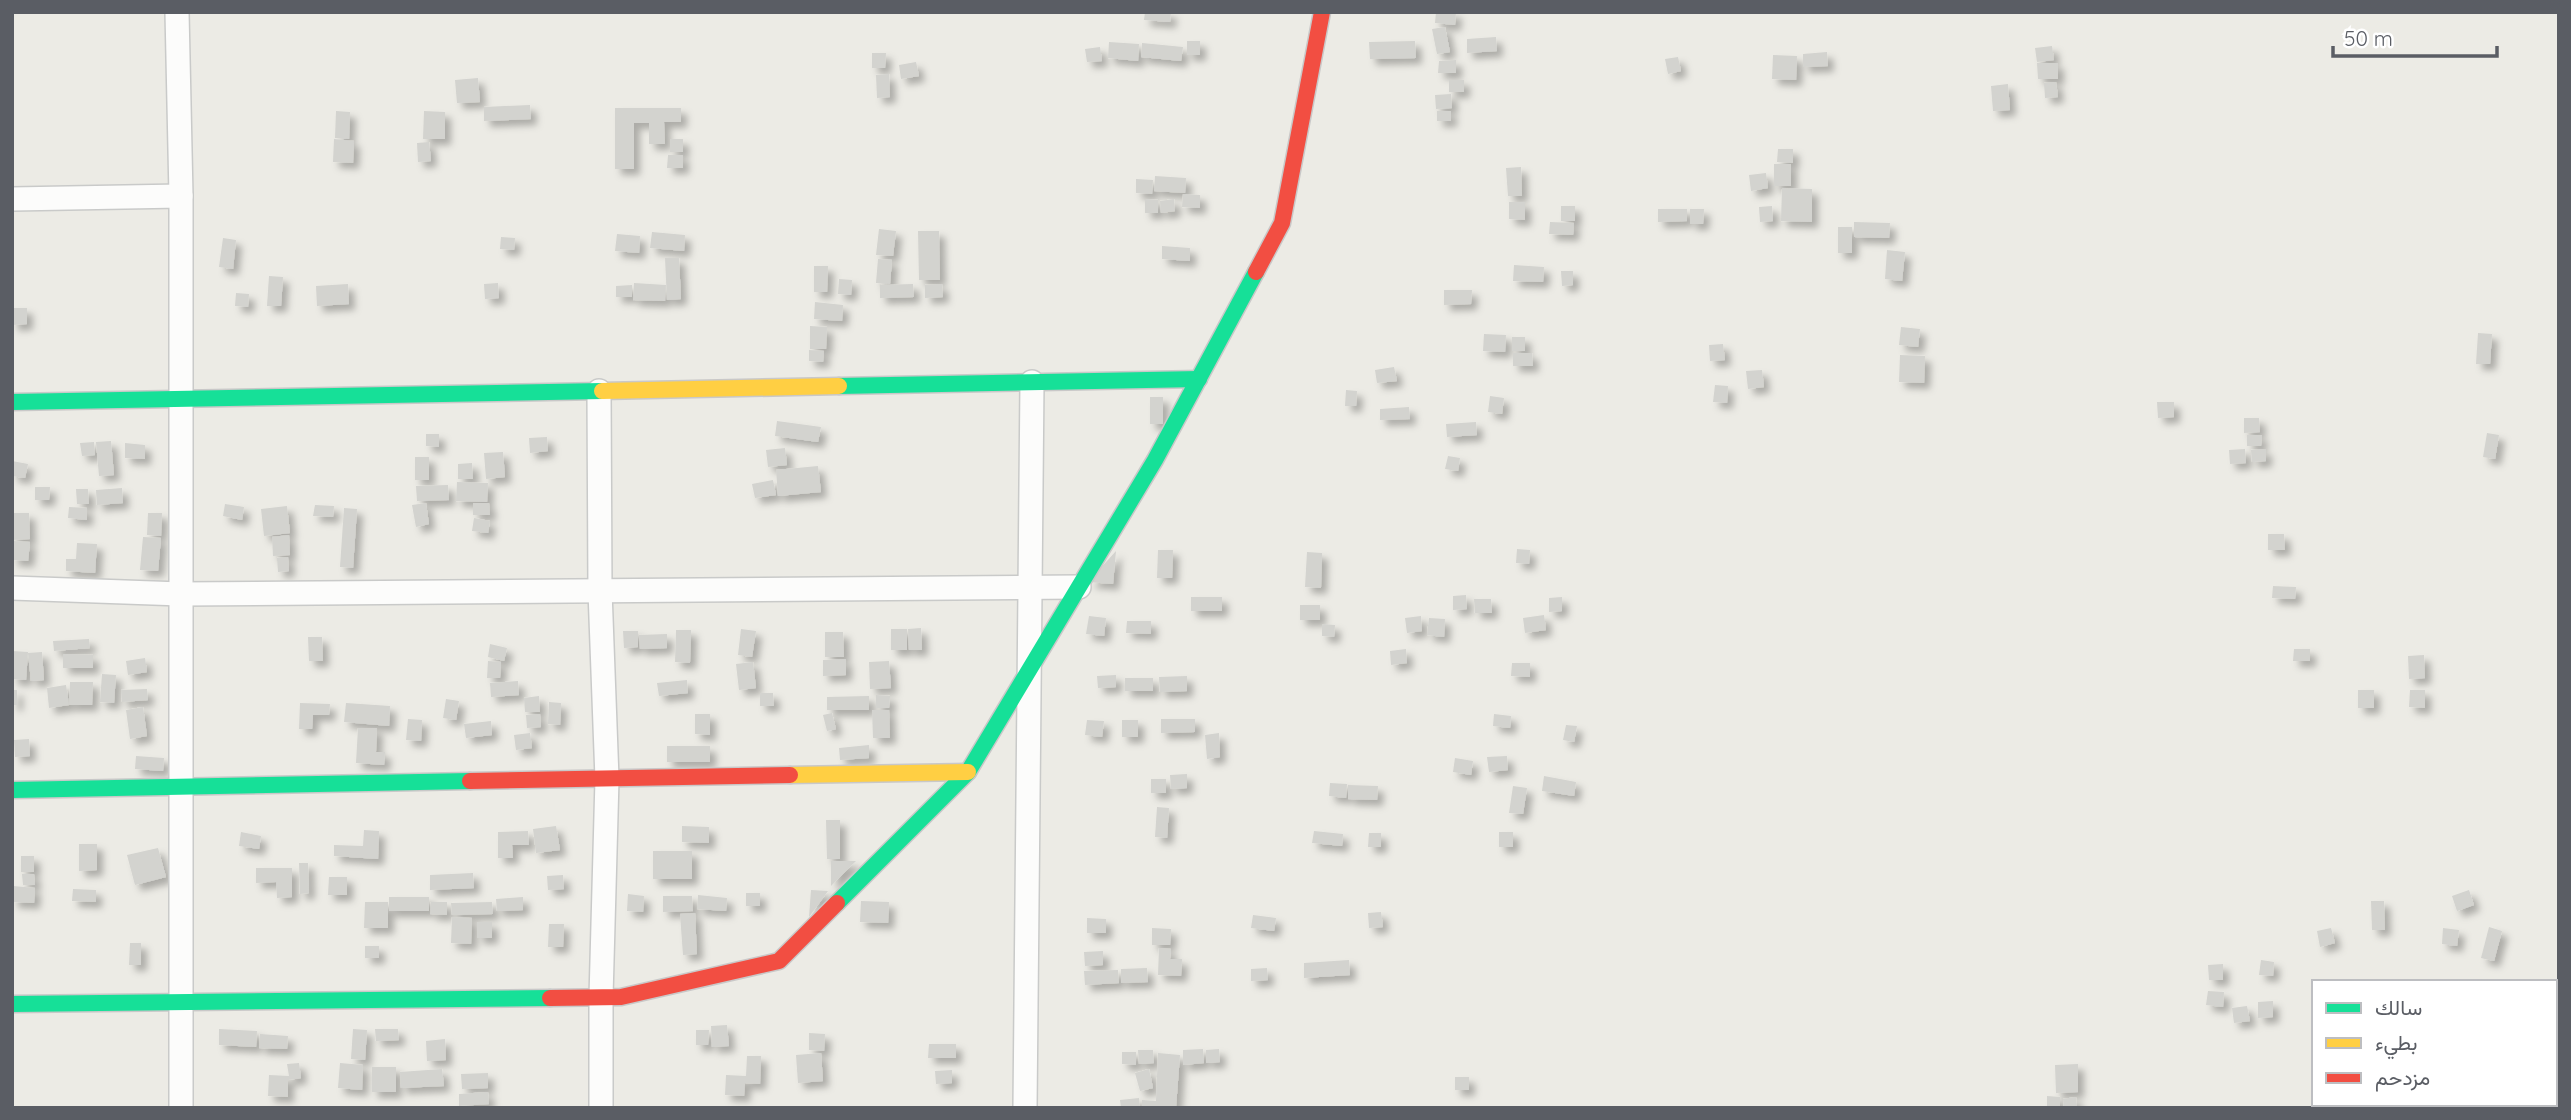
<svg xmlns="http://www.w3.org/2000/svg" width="2571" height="1120" viewBox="0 0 2571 1120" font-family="Quicksand,Vazirmatn,sans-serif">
<defs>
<filter id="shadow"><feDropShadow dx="6" dy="6" stdDeviation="3.5" flood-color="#0004"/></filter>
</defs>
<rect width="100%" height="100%" fill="#ecebe5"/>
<g fill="#d3d3cf" filter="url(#shadow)">
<polygon points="1145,12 1171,12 1170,22 1144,20"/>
<polygon points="1436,12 1456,12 1455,25 1435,23"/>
<polygon points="1445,27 1450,52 1437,54 1432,29"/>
<polygon points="1496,37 1497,51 1467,53 1467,39"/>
<rect x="1187" y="41" width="13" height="14"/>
<polygon points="1415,41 1416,58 1370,59 1369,42"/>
<polygon points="1109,42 1139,44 1138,61 1108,58"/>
<polygon points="1142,43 1183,47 1181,61 1141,57"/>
<polygon points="2052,46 2054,60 2037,62 2035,48"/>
<polygon points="1100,47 1102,61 1087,62 1085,49"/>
<polygon points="1827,52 1828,66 1803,67 1803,54"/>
<polygon points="872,53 886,53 885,68 872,68"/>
<polygon points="1773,55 1797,56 1796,80 1772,79"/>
<polygon points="1678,57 1681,71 1668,74 1665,59"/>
<polygon points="1456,60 1456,73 1438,73 1439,61"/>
<polygon points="916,62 919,76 901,79 899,65"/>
<polygon points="2037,63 2058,63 2058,79 2038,79"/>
<polygon points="889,74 890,97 877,98 876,75"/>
<polygon points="478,78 480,102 457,103 455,80"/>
<rect x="1449" y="80" width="15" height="12"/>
<polygon points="2056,82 2058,97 2045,98 2044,83"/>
<polygon points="2008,84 2010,110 1993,111 1991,86"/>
<polygon points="1451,94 1452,108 1436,109 1435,95"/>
<polygon points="530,105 531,119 484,121 484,107"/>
<polygon points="615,108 681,108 681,122 664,122 665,144 649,144 649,123 634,123 634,169 615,169"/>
<polygon points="336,111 350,112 349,139 335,138"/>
<polygon points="424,111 445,112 445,139 423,139"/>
<rect x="1437" y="111" width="14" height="10"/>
<polygon points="334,139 354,141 353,163 333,162"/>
<rect x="670" y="139" width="13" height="13"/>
<polygon points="429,142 431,161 418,162 417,143"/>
<polygon points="1778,149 1793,149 1793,163 1777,162"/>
<polygon points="668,155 683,155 683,168 667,168"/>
<rect x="1774" y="164" width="17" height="22"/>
<polygon points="1521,167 1522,196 1508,196 1506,168"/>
<polygon points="1766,173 1768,188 1751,191 1749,175"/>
<polygon points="1155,176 1186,178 1185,193 1154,191"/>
<polygon points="1136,179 1153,180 1152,194 1136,193"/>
<polygon points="1782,188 1812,189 1812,222 1781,221"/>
<polygon points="1183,194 1200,195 1200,208 1182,207"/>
<polygon points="1145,199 1158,200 1158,213 1145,213"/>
<polygon points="1174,199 1175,211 1161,213 1160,201"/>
<polygon points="1509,202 1525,202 1525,220 1509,219"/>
<rect x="1561" y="206" width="14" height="15"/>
<polygon points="1772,206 1773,221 1760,222 1759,207"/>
<polygon points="1658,209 1687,209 1687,221 1658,222"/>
<polygon points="1690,209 1704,209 1703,224 1690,224"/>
<polygon points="1550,222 1574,223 1573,235 1549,234"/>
<polygon points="1854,222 1890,223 1889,238 1854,237"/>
<rect x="1838" y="227" width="14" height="26"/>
<polygon points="879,229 896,231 893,256 876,255"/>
<polygon points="918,231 939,231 940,280 919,280"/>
<polygon points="652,232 685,235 684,251 650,248"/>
<polygon points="617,234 640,236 639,253 615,251"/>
<polygon points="501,237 515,238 514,250 500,249"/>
<polygon points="223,238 236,240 233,269 219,267"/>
<polygon points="1162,246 1190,248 1190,261 1162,259"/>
<polygon points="1887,250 1905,252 1902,281 1885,279"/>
<polygon points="665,258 679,258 681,299 667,300"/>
<polygon points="878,259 892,260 890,284 876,283"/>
<polygon points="1514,265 1544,267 1543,282 1513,281"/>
<polygon points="814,266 828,266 827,292 814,292"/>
<polygon points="1561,271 1573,271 1573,285 1562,286"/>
<polygon points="269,276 283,277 281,306 267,306"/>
<polygon points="839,279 852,280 851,295 838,294"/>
<polygon points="498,283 499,298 485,299 484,284"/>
<polygon points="634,283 666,285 665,301 633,300"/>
<polygon points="348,284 349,304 317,306 316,286"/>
<polygon points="913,284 914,297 880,298 880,285"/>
<polygon points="942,284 943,297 925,298 925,285"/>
<polygon points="632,285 632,297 616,297 616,286"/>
<polygon points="1444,290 1472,290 1471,304 1444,305"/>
<polygon points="236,293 249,294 248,307 235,306"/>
<polygon points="815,302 843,305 842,321 814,319"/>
<polygon points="12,308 27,308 27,324 12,325"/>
<polygon points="810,326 827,327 826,349 810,349"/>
<polygon points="1901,327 1920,329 1918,347 1899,345"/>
<polygon points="2478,333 2492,334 2490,364 2476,364"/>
<polygon points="1484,334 1506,335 1505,352 1483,351"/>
<rect x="1512" y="337" width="13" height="14"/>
<polygon points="1723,344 1725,360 1710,361 1709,345"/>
<polygon points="809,350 824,351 823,362 809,361"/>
<polygon points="1513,353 1532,353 1533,366 1513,366"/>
<polygon points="1900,355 1925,356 1924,383 1899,382"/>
<polygon points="1394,367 1397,381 1377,383 1375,370"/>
<polygon points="1762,370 1764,387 1748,389 1746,371"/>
<polygon points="1715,385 1728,386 1727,403 1713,402"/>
<polygon points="1346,390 1357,391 1356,406 1345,406"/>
<polygon points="1490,396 1504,398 1502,414 1488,412"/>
<rect x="1150" y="397" width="13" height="27"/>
<polygon points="2157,402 2174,402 2174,417 2158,418"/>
<polygon points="1409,407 1410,419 1380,420 1380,409"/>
<polygon points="2244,418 2259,418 2260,432 2244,433"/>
<polygon points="777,421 821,427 818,442 775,436"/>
<polygon points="1476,422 1477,435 1447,437 1446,424"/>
<polygon points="2487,433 2499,435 2495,459 2483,457"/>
<polygon points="426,434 439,434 439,447 426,446"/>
<polygon points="2247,435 2262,435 2261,446 2247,446"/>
<polygon points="547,437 548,451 530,453 529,438"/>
<polygon points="111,441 114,475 99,476 96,442"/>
<polygon points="94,442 95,455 82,456 80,443"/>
<polygon points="125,443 145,445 145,459 125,458"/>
<polygon points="785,448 787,465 768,467 766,450"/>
<polygon points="2245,449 2246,463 2230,464 2229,450"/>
<polygon points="2266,449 2266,461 2252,462 2251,450"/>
<polygon points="503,452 505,477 486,479 484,453"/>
<polygon points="1448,456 1460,458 1458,471 1445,469"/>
<rect x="415" y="457" width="14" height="23"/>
<polygon points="12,461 28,464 25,478 12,476"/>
<polygon points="472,463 473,479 458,479 458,464"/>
<polygon points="818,466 821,492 778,496 776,470"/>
<polygon points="773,480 776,495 755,498 752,484"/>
<polygon points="457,482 488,483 487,502 456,501"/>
<polygon points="448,485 449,500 417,501 416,486"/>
<polygon points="35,487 50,487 49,500 35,500"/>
<polygon points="122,488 123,503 97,505 96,490"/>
<polygon points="76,489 88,489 89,504 77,504"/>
<polygon points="426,503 429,524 416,527 412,505"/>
<polygon points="473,503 489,503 490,515 473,515"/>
<polygon points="225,504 244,507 242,520 223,516"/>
<polygon points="315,505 334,506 333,517 313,516"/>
<polygon points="287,506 290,533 264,536 261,509"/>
<polygon points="69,507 87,508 87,520 68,518"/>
<polygon points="344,508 357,509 353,568 340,567"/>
<polygon points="12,513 29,513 30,539 12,540"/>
<polygon points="148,513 162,513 161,536 147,535"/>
<polygon points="474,518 490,521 488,533 472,531"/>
<polygon points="2268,534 2284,534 2285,550 2268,550"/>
<polygon points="289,535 290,555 273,556 272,537"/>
<polygon points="143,537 161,538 158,571 140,570"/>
<polygon points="13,541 30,542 28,561 12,560"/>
<polygon points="77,543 97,544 95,573 66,571 66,559 76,559"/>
<polygon points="1517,549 1530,550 1529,564 1516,563"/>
<polygon points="1158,550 1173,550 1172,578 1157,578"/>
<polygon points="1116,551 1113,584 1088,582"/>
<polygon points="1307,552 1322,553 1321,588 1305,587"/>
<polygon points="288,557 289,571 278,572 277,558"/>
<polygon points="2273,586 2296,587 2295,599 2272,598"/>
<polygon points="1466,595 1467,609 1453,610 1453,596"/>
<rect x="1191" y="597" width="31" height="14"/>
<polygon points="1562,597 1562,611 1549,612 1549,598"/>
<polygon points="1474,599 1491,599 1492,613 1475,613"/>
<rect x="1300" y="605" width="20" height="15"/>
<polygon points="1544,615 1546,630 1525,633 1523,618"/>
<polygon points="1089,616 1106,618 1104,636 1086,634"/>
<polygon points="1421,616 1422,631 1407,633 1405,618"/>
<polygon points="1429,618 1445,619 1444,637 1427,635"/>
<polygon points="1127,621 1151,621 1151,634 1126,633"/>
<polygon points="1322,624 1335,625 1334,637 1322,636"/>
<polygon points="921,628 922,650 909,650 908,629"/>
<polygon points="741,629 756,631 752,657 738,655"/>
<rect x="891" y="629" width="16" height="21"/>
<polygon points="676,630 691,630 690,663 675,662"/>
<polygon points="623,631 638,631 638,647 624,648"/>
<polygon points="825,632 843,632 844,657 825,657"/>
<polygon points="667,634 667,648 640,649 639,635"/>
<polygon points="308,637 322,637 323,661 309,661"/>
<polygon points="89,639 90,648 54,651 53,641"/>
<polygon points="490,644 507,648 504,661 488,657"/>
<polygon points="1406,649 1407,663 1391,665 1390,651"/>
<polygon points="2294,649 2310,649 2310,661 2293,661"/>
<polygon points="12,651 28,652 26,680 12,679"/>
<polygon points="42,652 44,680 31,681 28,653"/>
<polygon points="63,654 93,655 93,668 63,668"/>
<polygon points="2424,655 2425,678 2409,679 2408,656"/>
<polygon points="145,658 147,672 128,675 126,661"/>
<polygon points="846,659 846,675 823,676 823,660"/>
<polygon points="488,661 501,662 500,678 487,678"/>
<polygon points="889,661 891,688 870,689 869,662"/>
<polygon points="753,662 756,688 739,690 736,664"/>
<polygon points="1512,663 1530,663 1530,677 1511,676"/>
<polygon points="102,674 116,675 114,703 100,702"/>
<polygon points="1116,675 1116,687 1098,688 1097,676"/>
<polygon points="1187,676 1187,691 1160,692 1159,677"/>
<rect x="1125" y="678" width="28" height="13"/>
<polygon points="687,680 688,693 659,696 657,683"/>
<polygon points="518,681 519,695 491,697 490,683"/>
<polygon points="70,682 93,682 92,705 69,705"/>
<polygon points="66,685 69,705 49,708 47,688"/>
<polygon points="147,689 148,700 122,702 121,690"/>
<rect x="12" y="690" width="5" height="15"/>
<rect x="2358" y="690" width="16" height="18"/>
<polygon points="2410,690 2425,690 2425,708 2409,707"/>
<polygon points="760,693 773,693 774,706 760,706"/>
<polygon points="876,695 890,696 889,708 876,708"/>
<polygon points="539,696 540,712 525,712 524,698"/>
<polygon points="869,696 869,710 827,710 827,697"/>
<polygon points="446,699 459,701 456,720 443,718"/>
<polygon points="549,702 561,703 560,725 548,724"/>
<polygon points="300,703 330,704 329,715 313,715 312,729 299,729"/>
<polygon points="346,703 390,706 389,726 344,722"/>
<polygon points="143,707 147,736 130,739 126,710"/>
<polygon points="872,710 889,710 890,738 873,738"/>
<polygon points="832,713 836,729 827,731 823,715"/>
<polygon points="540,714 541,727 527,728 526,715"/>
<polygon points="695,714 710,714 710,735 695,734"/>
<polygon points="1494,714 1511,716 1510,728 1493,726"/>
<polygon points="408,719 422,720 421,741 406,740"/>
<polygon points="1161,719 1195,719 1195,732 1161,733"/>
<polygon points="1087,720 1104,721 1102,737 1085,735"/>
<rect x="1122" y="720" width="16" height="17"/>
<polygon points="491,721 492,735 466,738 464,724"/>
<polygon points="1566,725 1577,726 1574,742 1563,740"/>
<polygon points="358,728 377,728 376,752 385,752 384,765 356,763"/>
<polygon points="530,733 532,748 516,750 514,735"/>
<polygon points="1219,733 1220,757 1207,759 1205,735"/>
<polygon points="29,739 30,756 15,757 14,740"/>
<polygon points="869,745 869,758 840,760 839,748"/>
<rect x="667" y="746" width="43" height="16"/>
<polygon points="136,756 164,758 163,771 135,769"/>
<polygon points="1507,756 1508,770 1489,772 1487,757"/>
<polygon points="1455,758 1473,761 1471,775 1453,772"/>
<polygon points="1187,774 1187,788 1171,789 1170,775"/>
<polygon points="1544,776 1576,782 1574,796 1542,791"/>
<rect x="1151" y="779" width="15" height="14"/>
<polygon points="1330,783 1347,784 1346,798 1329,796"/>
<polygon points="1348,785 1378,786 1377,800 1348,799"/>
<polygon points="1513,786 1527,788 1523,814 1509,813"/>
<polygon points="1157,807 1169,808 1167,838 1155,837"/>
<polygon points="826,820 840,820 840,859 827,859"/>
<polygon points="556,826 560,850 536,853 533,829"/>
<polygon points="682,826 709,827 709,843 682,842"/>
<polygon points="364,830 379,831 378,859 334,856 334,845 363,846"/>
<polygon points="528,831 529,845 512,845 513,858 498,858 498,832"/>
<polygon points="1314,831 1343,834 1342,846 1312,843"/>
<polygon points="241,832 261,836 259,849 239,846"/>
<rect x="1499" y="832" width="14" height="15"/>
<polygon points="1369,833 1381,833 1381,847 1368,847"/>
<polygon points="79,844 97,844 97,870 79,871"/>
<polygon points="158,848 166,877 135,885 127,855"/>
<rect x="653" y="851" width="39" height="28"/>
<rect x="21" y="856" width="13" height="16"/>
<polygon points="831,861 856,861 831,886"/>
<polygon points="299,863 308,863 309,893 300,894"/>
<polygon points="256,868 292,868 292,897 277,898 276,882 256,883"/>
<polygon points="473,873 474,888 430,890 430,875"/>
<polygon points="22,874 34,874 35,885 23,885"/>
<polygon points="563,875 564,889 548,890 547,876"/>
<polygon points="329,877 347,877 347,895 328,895"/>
<polygon points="13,886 35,888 34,903 12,902"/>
<polygon points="73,889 96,890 96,902 72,901"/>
<polygon points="811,890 828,891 809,917"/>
<polygon points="2469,890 2474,905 2457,911 2452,896"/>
<rect x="746" y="893" width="14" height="13"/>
<polygon points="628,894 644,896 643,912 627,911"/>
<polygon points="698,895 727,898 726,911 697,909"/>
<polygon points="663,896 692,896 693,911 663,912"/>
<rect x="389" y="897" width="40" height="14"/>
<polygon points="523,897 523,910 497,911 496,899"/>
<polygon points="861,901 889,902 888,923 860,922"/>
<polygon points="2371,901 2384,901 2385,930 2372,930"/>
<polygon points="365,902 388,902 388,928 364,928"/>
<polygon points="431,902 447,902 447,915 430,914"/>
<polygon points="492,902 493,914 452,915 451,903"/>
<polygon points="1381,912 1383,927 1369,928 1368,913"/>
<polygon points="695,913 697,954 683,955 680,914"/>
<polygon points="1253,915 1276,918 1274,931 1251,928"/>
<polygon points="452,917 472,918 471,944 451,943"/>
<polygon points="1087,918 1106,919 1106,933 1087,933"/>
<rect x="477" y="922" width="15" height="16"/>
<polygon points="549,924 564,924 563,947 548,947"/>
<polygon points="2489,927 2502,931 2494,961 2481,958"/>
<polygon points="1152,928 1171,929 1170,945 1152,945"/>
<polygon points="2331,928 2335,943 2320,947 2317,931"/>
<polygon points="2443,928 2459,930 2457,946 2442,944"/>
<polygon points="130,943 141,943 141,965 129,965"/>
<rect x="365" y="946" width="14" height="12"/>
<polygon points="1159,948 1171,949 1170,959 1182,959 1181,976 1158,975"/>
<polygon points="1103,951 1103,965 1085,966 1084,952"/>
<polygon points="1349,960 1350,975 1304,978 1304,963"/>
<polygon points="2261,960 2274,962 2273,976 2259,975"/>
<polygon points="2223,964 2223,980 2209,980 2208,965"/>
<polygon points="1147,968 1148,982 1121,983 1121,969"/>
<polygon points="1267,968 1268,980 1251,981 1251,969"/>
<polygon points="1118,970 1119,983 1085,985 1084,971"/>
<polygon points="2208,991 2224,992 2223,1007 2206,1005"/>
<polygon points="2273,1001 2273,1017 2258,1018 2258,1002"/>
<polygon points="2247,1006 2250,1021 2234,1023 2232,1008"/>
<polygon points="727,1025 729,1046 712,1047 711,1026"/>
<polygon points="219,1029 257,1031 256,1047 219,1045"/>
<polygon points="353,1029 367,1030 365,1060 351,1059"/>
<polygon points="375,1029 398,1029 399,1040 376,1041"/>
<polygon points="696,1030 709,1030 708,1045 696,1045"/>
<polygon points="809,1033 825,1034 824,1051 809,1050"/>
<polygon points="260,1034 288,1036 287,1049 259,1048"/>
<polygon points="445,1039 446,1060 427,1061 426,1041"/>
<polygon points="929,1044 956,1044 956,1058 928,1058"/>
<polygon points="1203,1049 1204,1063 1183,1065 1183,1050"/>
<polygon points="1219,1049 1220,1062 1206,1063 1206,1050"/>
<polygon points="1138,1050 1153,1050 1154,1063 1139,1064"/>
<polygon points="1122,1052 1136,1052 1136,1065 1122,1064"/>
<polygon points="821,1053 823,1081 798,1083 796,1055"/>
<polygon points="1158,1053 1180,1055 1176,1108 1142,1108 1142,1100 1156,1101"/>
<polygon points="747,1056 761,1056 760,1084 745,1083 744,1096 725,1095 726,1075 746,1076"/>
<polygon points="299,1063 301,1078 288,1080 288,1097 268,1096 269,1075 289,1076 287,1064"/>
<polygon points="340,1063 363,1065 362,1090 338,1088"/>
<polygon points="2078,1064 2078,1092 2056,1093 2055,1065"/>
<rect x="372" y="1067" width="24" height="25"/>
<polygon points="442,1069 444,1086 401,1088 400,1072"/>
<polygon points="1149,1069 1153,1088 1140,1091 1135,1073"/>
<polygon points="952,1070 952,1083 936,1084 935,1071"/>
<polygon points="488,1073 488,1088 462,1089 461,1074"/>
<rect x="1455" y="1077" width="14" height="13"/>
<polygon points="488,1092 489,1104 459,1106 459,1094"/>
<polygon points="2047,1096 2060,1097 2060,1108 2047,1108"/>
<polygon points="2076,1097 2077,1108 2064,1108 2063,1099"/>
<polygon points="1139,1098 1140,1108 1121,1108 1120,1100"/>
<rect x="2417" y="1104" width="14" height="4"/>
</g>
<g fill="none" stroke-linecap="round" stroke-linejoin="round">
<defs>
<g id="street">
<polyline points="177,12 181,196 181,1108"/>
<polyline points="12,199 181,196"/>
<polyline points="599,391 600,591 607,779 601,997 601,1108"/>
<polyline points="12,588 181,594 1079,587"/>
<polyline points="1025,1108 1032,382"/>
</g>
<g id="fast">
<polyline points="839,386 1199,379"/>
<polyline points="12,402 602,391"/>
<polyline points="12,790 470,781"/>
<polyline points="837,903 968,772 1155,460 1256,272"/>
<polyline points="12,1004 550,998"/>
</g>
<g id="slow">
<polyline points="602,391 839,386"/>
<polyline points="790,775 968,772"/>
</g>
<g id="jam">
<polyline points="1256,272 1282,223 1322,12"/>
<polyline points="470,781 790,775"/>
<polyline points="550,998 621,997 779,961 837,903"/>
</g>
</defs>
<use href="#street" stroke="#c9cac9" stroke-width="26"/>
<use href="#fast" stroke="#c9c8c8" stroke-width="19"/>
<use href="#slow" stroke="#c9c8c8" stroke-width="19"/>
<use href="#jam" stroke="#c9c8c8" stroke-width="19"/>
<use href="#street" stroke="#fcfcfb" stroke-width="23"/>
<use href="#fast" stroke="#16e098" stroke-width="16"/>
<use href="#slow" stroke="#ffcf43" stroke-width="16"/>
<use href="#jam" stroke="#f24e42" stroke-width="16"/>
</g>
<rect width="2571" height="1120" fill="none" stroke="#5a5d64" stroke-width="28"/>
<rect x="2312" y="980" width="245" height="126" fill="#ffffff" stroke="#bdbec1" stroke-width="2"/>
<rect x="2326" y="1003" width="35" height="10" fill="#16e098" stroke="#bdbec1" stroke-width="2"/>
<text x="2375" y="1015" font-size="21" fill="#5a5d64">سالك</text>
<rect x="2326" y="1038" width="35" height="10" fill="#ffcf43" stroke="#bdbec1" stroke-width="2"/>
<text x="2375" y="1050" font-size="21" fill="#5a5d64">بطيء</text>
<rect x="2326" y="1073" width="35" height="10" fill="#f24e42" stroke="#bdbec1" stroke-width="2"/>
<text x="2375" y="1085" font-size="21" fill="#5a5d64">مزدحم</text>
<path d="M2333 46v10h164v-10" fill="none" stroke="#5a5d64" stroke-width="3.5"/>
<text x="2344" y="46" font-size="21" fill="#5a5d64" stroke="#ffffff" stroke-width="5" paint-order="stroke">50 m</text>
</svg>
